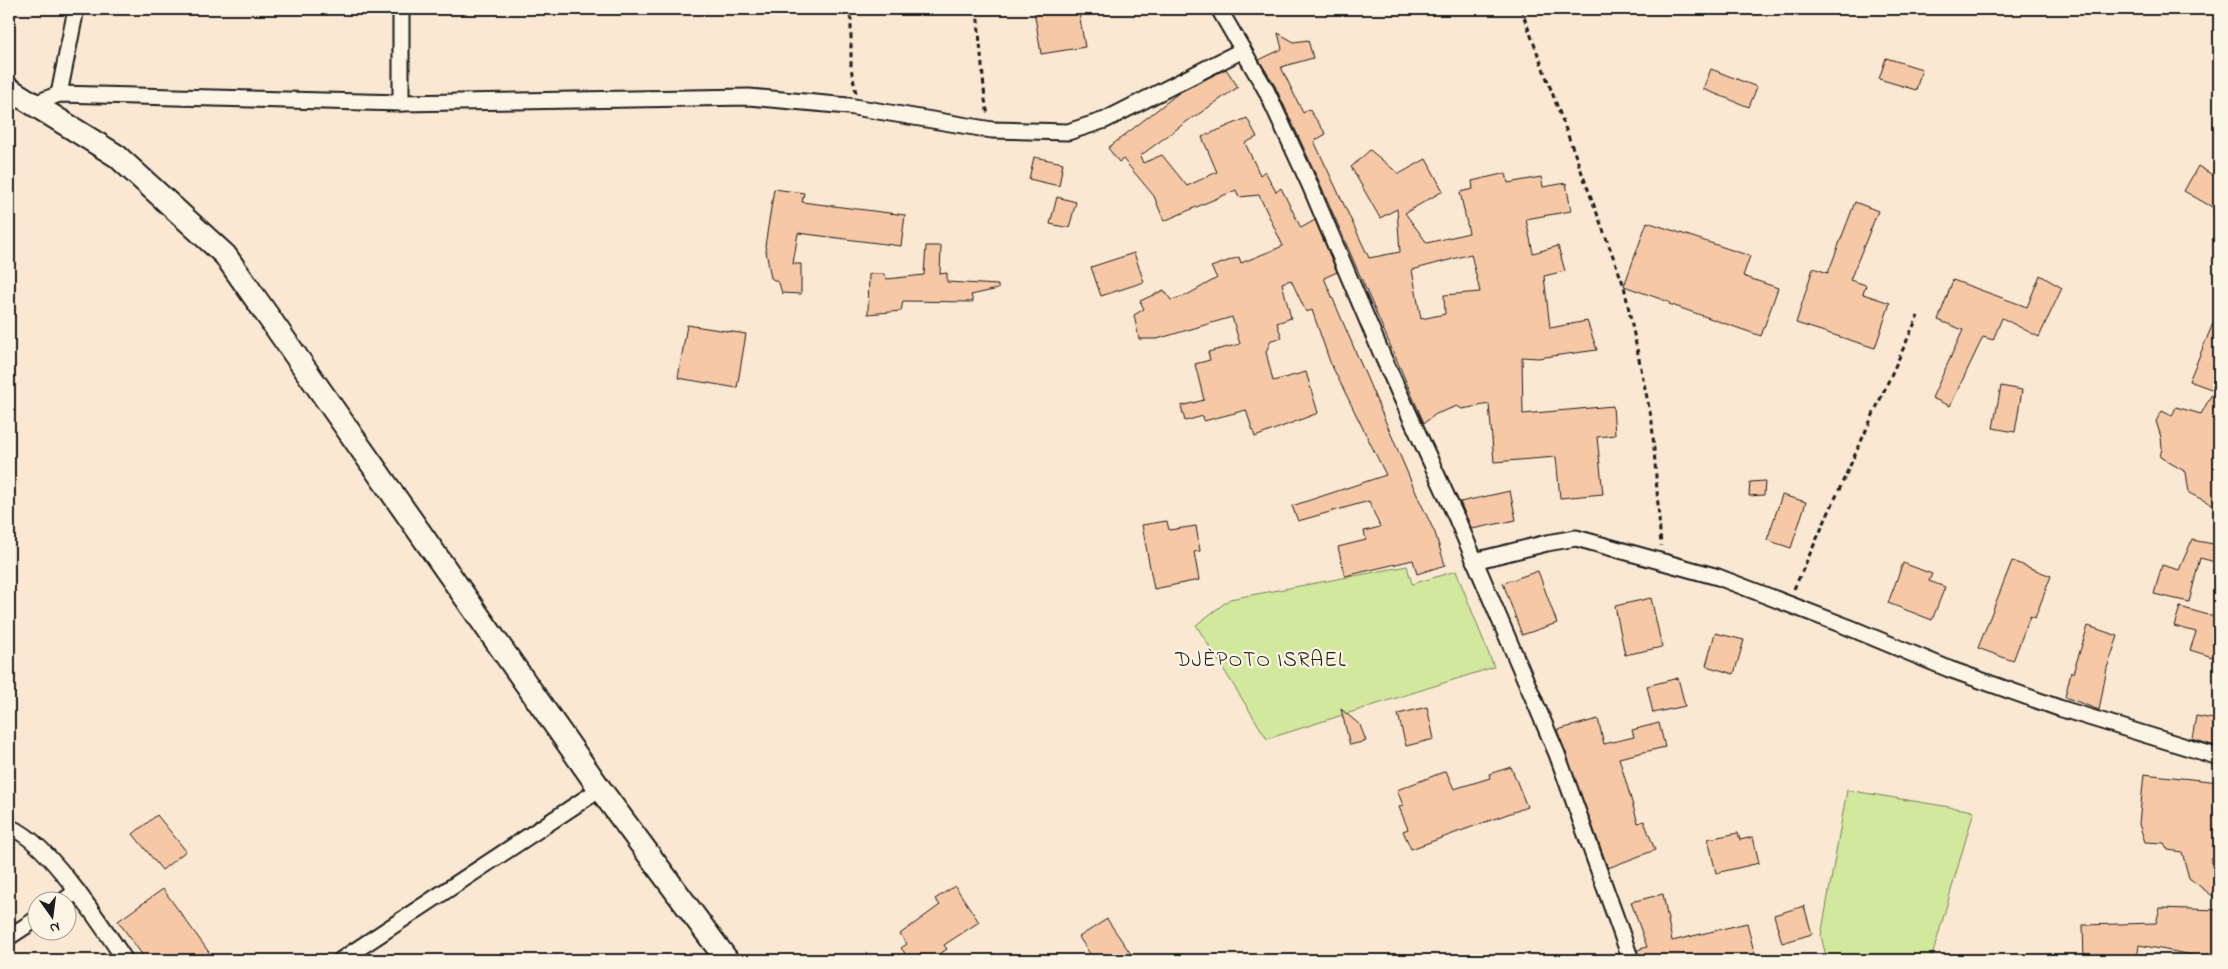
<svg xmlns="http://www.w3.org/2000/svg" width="2228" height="969" viewBox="0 0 2228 969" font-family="'Indie Flower',sans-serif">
<rect width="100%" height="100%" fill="#fae8d2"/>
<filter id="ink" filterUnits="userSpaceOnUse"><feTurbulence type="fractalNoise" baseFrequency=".02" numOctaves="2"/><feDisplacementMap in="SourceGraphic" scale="10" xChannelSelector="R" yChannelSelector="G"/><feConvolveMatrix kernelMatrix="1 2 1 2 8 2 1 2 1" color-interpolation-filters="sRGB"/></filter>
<g filter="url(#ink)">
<g fill="#d1e89d" stroke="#76825c">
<polygon points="1407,566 1412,584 1456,571 1494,667 1267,739 1196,625 1230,599"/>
<polygon points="1847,790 1974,811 1931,960 1827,960 1821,936"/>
</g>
<g fill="#f7c8a6" stroke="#1c1c1c" fill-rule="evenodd">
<polygon points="1043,9 1070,9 1071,14 1079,13 1085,47 1041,54 1034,10"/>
<path d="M1278,33L1294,42L1308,40L1313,58L1281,67L1303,113L1309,109L1326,134L1314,141L1369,258L1400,252L1397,209L1380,218L1351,167L1370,150L1399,174L1426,159L1443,191L1405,213L1427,243L1469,233L1460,192L1473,189L1472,181L1506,173L1508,183L1541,177L1543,187L1566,183L1571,211L1526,219L1533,253L1558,246L1565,271L1544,276L1550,328L1587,321L1597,350L1538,358L1522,357L1523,414L1613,406L1615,435L1597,437L1603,494L1560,498L1556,457L1494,462L1489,404L1462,409L1457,406L1436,414L1424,423L1318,179L1275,86L1259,60L1282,49ZM1471,254L1480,292L1444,295L1445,314L1421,319L1412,270Z"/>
<polygon points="1886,58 1922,69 1916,90 1879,79"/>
<polygon points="1226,69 1238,87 1193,118 1193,117 1140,156 1143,163 1162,155 1187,186 1217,172 1202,137 1247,118 1257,137 1245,143 1260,175 1265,171 1276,192 1281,188 1301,228 1315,220 1337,272 1324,278 1417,495 1435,533 1445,565 1417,574 1413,560 1345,576 1338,547 1366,540 1364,531 1380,527 1369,501 1298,521 1292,506 1386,475 1330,362 1312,310 1306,312 1291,280 1282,283 1291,318 1277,323 1282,338 1271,340 1266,352 1273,381 1306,372 1318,413 1255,437 1246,410 1204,421 1203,416 1185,421 1181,406 1204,400 1195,364 1210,360 1208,352 1240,344 1232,317 1157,339 1139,339 1134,315 1144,309 1140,301 1164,290 1171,300 1187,295 1217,278 1211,267 1239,257 1241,263 1283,246 1259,195 1239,197 1236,190 1164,221 1154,196 1123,159 1119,162 1108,148 1180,92"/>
<polygon points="1711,69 1757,87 1749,107 1703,89"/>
<polygon points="1034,157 1063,163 1059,186 1029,179"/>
<polygon points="2198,166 2219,179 2219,211 2184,191"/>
<polygon points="774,189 804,193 802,202 905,215 901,246 798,233 793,264 801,264 801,294 782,293 779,283 771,278 765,246"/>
<polygon points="1057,197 1076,202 1069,228 1050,224"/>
<polygon points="1855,202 1878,211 1850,280 1866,285 1863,294 1890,303 1875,348 1796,323 1813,268 1828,273"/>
<polygon points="1647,222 1750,256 1743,276 1778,288 1761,336 1669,304 1669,302 1624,286"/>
<polygon points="926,246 941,246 940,274 947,273 947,282 998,285 998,289 971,295 973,302 903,301 901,311 868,314 869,274 884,274 887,279 924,275"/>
<polygon points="1134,253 1144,282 1101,296 1091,267"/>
<polygon points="2040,275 2062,288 2039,337 2002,318 1993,340 1983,337 1950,406 1932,398 1963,330 1938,320 1953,280 2027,307"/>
<polygon points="2219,309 2219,508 2189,493 2186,472 2160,457 2162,448 2161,437 2156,421 2162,411 2172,416 2176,407 2201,414 2214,390 2189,381"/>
<polygon points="687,325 746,334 737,388 678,378"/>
<polygon points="2001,386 2022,390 2015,432 1993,428"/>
<polygon points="1765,481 1764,495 1749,496 1750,482"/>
<polygon points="1510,491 1516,520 1472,529 1460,502"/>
<polygon points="1782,495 1806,502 1791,548 1767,540"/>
<polygon points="1167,521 1169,530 1196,526 1200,551 1194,552 1199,580 1154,589 1142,525"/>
<polygon points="2192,540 2219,545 2219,563 2200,558 2189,602 2154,594 2162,565 2179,570"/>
<polygon points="2012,561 2051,576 2035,618 2030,616 2013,661 1978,648"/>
<polygon points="1903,563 1932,574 1929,581 1945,587 1932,620 1888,603"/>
<polygon points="1538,571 1557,623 1522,635 1503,583"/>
<polygon points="1651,598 1662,647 1625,655 1615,606"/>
<polygon points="2180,607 2219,618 2219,659 2190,650 2196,632 2174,626"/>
<polygon points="2088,626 2118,636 2107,668 2099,710 2065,697 2071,672 2073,673"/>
<polygon points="1715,633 1744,640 1734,674 1706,666"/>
<polygon points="1678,678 1685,706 1653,713 1647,686"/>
<polygon points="1427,707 1434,739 1406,746 1398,714"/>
<polygon points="1341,709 1360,725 1366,741 1350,745"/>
<polygon points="2196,716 2219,720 2219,747 2192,739"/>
<polygon points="1598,719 1604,744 1634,737 1632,730 1659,723 1665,747 1619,758 1638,823 1644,821 1655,850 1608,868 1557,730"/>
<polygon points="1511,767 1527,807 1411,849 1403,831 1408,829 1399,807 1403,805 1397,790 1446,771 1454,789 1490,778 1489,774"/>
<polygon points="2144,774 2219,782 2219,843 2210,862 2219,862 2219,901 2189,878 2182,852 2168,850 2164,843 2145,842 2139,824"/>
<polygon points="157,815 186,851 162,870 133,834"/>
<polygon points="1738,833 1740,840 1753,837 1759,863 1716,873 1708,839"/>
<polygon points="955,886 979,922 944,945 947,949 931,960 910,960 901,948 907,944 900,934 940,905 935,899"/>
<polygon points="163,889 211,955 204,960 146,960 118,921"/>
<polygon points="1663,894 1672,941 1747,923 1756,960 1640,960 1637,950 1647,947 1631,902"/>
<polygon points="1804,906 1812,934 1782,943 1774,915"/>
<polygon points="2160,908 2219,910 2219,960 2139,945 2137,960 2084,960 2083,925 2156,923"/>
<polygon points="1107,919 1135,960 1094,960 1079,937"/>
</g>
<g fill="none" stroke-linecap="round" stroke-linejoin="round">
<defs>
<g id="street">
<polyline points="1219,9 1266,90 1309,183 1383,357 1457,519 1557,754 1631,960"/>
<polyline points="59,94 76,9"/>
<polyline points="401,103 401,9"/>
<polyline points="34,104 59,94 401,103 749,97 848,106 992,130 1068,132 1105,120 1243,50"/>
<polyline points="1474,561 1547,543 1576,538 1718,577 1848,627 1949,669 2059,708 2219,757"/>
<path d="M9,828C43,834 105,930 125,960"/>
<polyline points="62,902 77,891"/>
<polyline points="9,937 38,918"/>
<polyline points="341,960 600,789"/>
</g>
<polyline id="secondary" points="9,89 117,156 225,255 600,789 727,960"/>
</defs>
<use href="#street" stroke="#1c1c1c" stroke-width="19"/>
<use href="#secondary" stroke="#1c1c1c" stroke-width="26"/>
<g stroke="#1c1c1c" stroke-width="3" stroke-dasharray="5 4" stroke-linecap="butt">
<polyline points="845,9 851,19 851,68 856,93"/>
<polyline points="977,9 985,100 988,115"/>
<polyline points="1521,9 1624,286 1652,422 1661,546"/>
<polyline points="1794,589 1918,316"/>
</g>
<use href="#street" stroke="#fcf5e5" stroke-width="15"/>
<use href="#secondary" stroke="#fcf5e5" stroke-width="22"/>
</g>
</g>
<g text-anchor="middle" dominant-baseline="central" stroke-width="4.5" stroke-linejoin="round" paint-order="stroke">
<g font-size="21" letter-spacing="1" fill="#1c1c1c" stroke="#fcf5e5">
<text x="1261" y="661">DJÈPOTO ISRAEL</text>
</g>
</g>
<rect width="2228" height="969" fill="none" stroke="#fcf5e5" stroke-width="30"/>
<rect x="15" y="15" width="2198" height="939" fill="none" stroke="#1c1c1c" stroke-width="2" filter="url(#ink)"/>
<g transform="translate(52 916) rotate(166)"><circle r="24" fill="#fcf5e5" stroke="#a29e95"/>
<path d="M0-4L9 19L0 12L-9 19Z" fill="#1c1c1c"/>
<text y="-8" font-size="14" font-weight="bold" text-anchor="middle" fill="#1c1c1c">N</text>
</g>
</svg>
